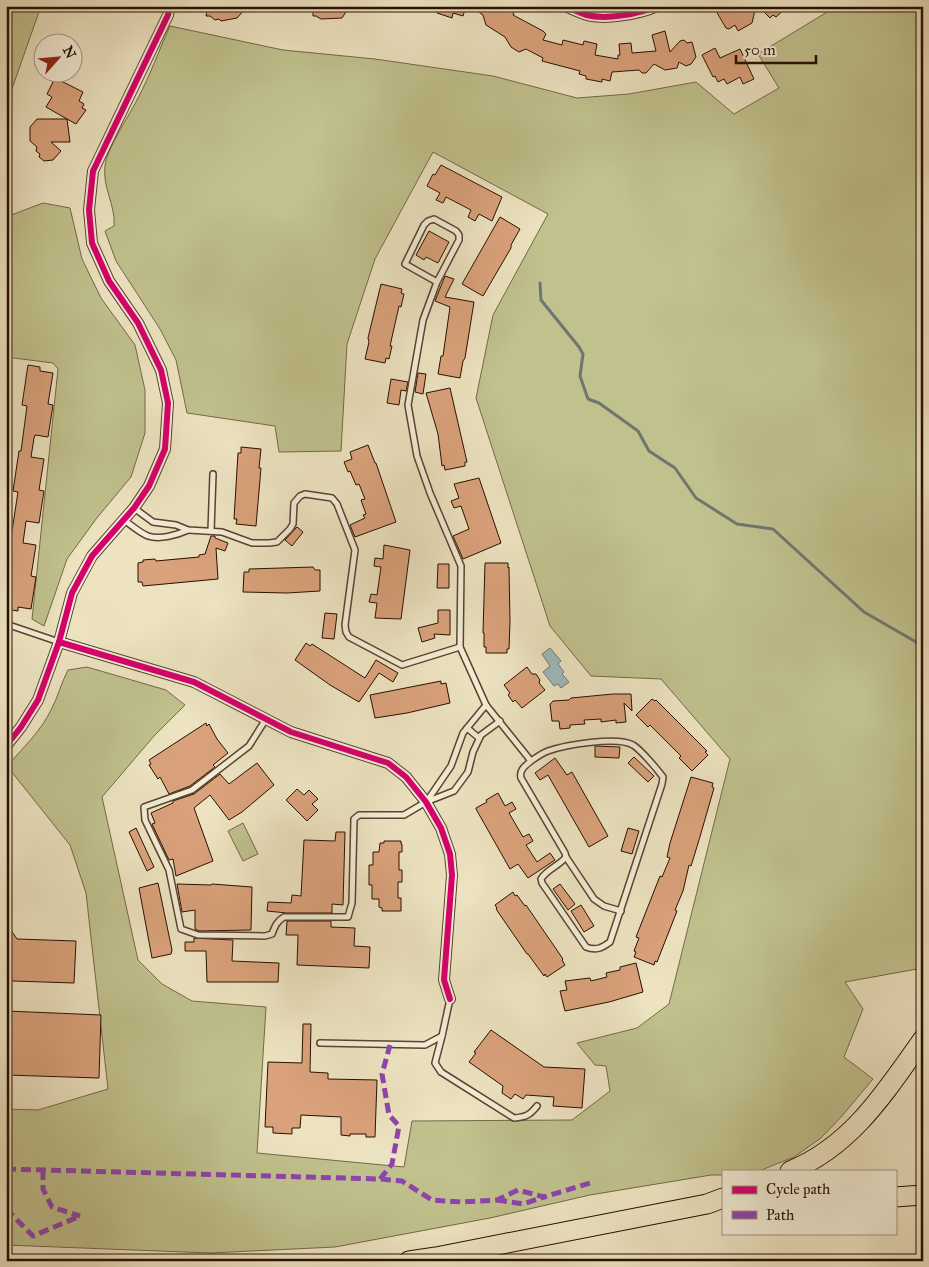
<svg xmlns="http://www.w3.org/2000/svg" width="929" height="1267" viewBox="0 0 929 1267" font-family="'IM FELL Great Primer',serif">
<rect width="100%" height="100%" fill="#ede3c1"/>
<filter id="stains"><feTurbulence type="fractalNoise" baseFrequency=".004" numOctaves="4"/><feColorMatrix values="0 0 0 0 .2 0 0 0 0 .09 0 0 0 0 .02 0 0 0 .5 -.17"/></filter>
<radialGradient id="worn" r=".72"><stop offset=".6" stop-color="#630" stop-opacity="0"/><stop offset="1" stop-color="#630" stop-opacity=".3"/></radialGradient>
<g fill="#c0c18d" stroke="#746846">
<polygon points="6,6 41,6 6,106"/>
<path d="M837,6H923V968L845,982L863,1009L844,1057L873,1079L842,1116L821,1138L794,1157L759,1171H723V1175H711L590,1195L490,1218L335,1247L210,1253L6,1245V1109L38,1110L108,1089L86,893L70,845L7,766C22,749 41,731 51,710C58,697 61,683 68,670L87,667L166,690L185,705L154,736L102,797L138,960L162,984L192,1001L266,1007L257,1153L404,1167L412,1121L572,1120L610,1091L606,1066L595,1065L577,1043L637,1028L669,1004L730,759L661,679L591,676L550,626L476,398L493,315L548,214L433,152L375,259L347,344L341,451L279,452L275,426L187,413L176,360L160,329L116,261L105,231L114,226C116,206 102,187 105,166C106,150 129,116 137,100C150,76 159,50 170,26L283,50L375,59L493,76L577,98L629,94L696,82L734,114L779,88L758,54Z"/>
<polygon points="43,203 70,208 82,259 101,298 135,345 145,390 145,433 131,477 96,519 67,559 44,626 32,619 58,369 53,363 6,357 6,217"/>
<polygon points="243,823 258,854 243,861 228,831"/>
</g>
<polygon fill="#9ebbbd" stroke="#6f7671" points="550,648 561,661 558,664 564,672 562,674 569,682 561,688 558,684 554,686 543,672 550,666 542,654"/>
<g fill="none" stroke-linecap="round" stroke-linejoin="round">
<polyline stroke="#6f7671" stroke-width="3" points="540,283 541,300 579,347 583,354 580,376 588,399 599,403 638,431 649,451 675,468 696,498 737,524 773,529 864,612 923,646"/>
</g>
<g fill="#daa27c" stroke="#280e00">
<polygon points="208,6 248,6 237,18 221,21 219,19 215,20 210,16 206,16"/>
<polygon points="313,6 350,6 342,18 321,19 316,16 313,16"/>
<polygon points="438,6 466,6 463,16 453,13 452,18 437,13"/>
<polygon points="470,6 503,6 514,13 513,15 543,31 546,34 543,40 562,45 563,40 583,45 584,41 597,44 595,55 618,59 618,55 620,55 619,44 631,43 632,53 656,51 652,35 665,31 670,52 680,41 684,40 687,43 692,42 696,57 691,64 686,66 679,62 677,68 665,70 654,64 646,73 642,73 639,70 612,72 610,81 602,79 602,82 586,79 586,76 579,74 580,71 542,61 543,58 526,49 519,52 511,47 505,37 486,25 483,15"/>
<polygon points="713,6 756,6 752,23 738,31 735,25 729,29 726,28"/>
<polygon points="758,6 788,6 776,17 773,15 770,18"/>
<polygon points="715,48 720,58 740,49 754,79 743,84 740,77 727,84 724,79 718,82 715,76 713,77 702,55"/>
<polygon points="55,78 83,92 79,101 84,104 82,108 86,110 76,124 67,119 70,142 51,142 61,151 53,160 44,161 39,157 40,154 36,151 37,147 30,141 30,127 37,119 67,119 46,107 52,97 47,94"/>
<polygon points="441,165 502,197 492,221 479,214 475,221 468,217 471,210 446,197 443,203 436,200 440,193 427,186 433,174 435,175"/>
<polygon points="500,217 520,229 511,245 511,248 483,296 462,284"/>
<polygon points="429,231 449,242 438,263 426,257 424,260 416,255"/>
<polygon points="445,276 454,279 445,297 474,302 465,358 463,361 460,378 438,374 441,356 443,356 450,307 435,301"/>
<polygon points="381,284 402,289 401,293 404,294 401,307 399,306 390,346 392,346 389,359 386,358 385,363 365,359 369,342 368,338"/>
<polygon points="28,365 40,367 40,371 53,373 48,404 53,405 48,437 35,435 34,438 31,457 44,459 39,490 44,491 39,523 26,521 23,543 36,545 31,576 36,577 31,609 18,607 18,611 6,609 10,578 6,578 6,570 18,492 13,491 19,451 21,451 27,406 22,405"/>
<polygon points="418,373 426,374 423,394 415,392"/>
<polygon points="391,379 408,382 406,391 401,390 399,405 387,403"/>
<polygon points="450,388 467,462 465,462 465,466 445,470 444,465 442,466 438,434 426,393"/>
<polygon points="368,445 375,463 376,463 396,522 355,537 350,525 365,518 363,515 366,514 361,500 365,499 359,484 356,485 350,471 348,472 344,462 352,459 350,452"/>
<polygon points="241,447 261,449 259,468 261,468 256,526 236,524 237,519 234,519 238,453 241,453"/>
<polygon points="479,478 501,543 463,559 453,536 469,529 461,506 454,508 451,501 459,498 454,484"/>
<polygon points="297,527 303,532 292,546 285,540"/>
<polygon points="211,536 215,536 215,538 228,543 225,551 216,548 218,579 143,586 142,582 138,582 138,563 143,562 143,560 155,559 156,561 199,557 199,555 205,554"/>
<polygon points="384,545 410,550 401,619 375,618 377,603 369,602 371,594 377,595 381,567 374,566 375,558 383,559"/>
<polygon points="485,563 508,563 508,568 509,567 510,622 509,649 507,649 507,653 486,653 486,647 484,647 484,633 483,633"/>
<polygon points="438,564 449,564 449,588 437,588"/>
<polygon points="313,567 315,570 320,570 320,591 287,593 243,592 244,572 249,572 249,569"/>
<polygon points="438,610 450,610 450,635 434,634 435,638 422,642 418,628 438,623"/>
<polygon points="325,613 337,614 334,639 322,638"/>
<polygon points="306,643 310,646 312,644 365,678 376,660 398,673 393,682 379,673 359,702 330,685 295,660"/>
<polygon points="527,667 532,674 536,674 540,680 539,683 545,690 522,708 515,700 513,702 508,695 510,693 504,685"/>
<polygon points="441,681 441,684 446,683 450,703 407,713 375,718 370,695"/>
<polygon points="613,694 631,694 632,711 624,703 626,722 616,723 616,720 601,722 601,719 584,720 585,724 570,725 570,728 560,729 559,721 552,721 550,704 553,701 569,700 571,698"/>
<polygon points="652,699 655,701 656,700 707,751 705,752 708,755 692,771 679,758 681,756 650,725 648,727 636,715"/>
<polygon points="206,723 207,726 209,724 217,739 228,753 213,765 215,767 190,786 169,794 160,777 158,779 149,765 151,764 149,760"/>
<polygon points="595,746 620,747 619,758 595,757"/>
<polygon points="634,757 654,776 648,782 628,763"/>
<polygon points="555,758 567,775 572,772 608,836 589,847 548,775 540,780 535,773"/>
<polygon points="257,763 274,785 242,812 229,820 210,795 194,808 213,861 176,876 173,859 169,860 152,824 155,823 151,813 173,803 173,801 194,794 220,774 229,784"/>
<polygon points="691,777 713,783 712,787 714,788 699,840 691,866 689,865 683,891 675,910 677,911 657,962 655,961 654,965 634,957 636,952 634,951 639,938 636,937 660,876 662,877 670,858 667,857 670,843"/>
<polygon points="297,789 304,795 309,790 318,799 312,804 318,810 307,821 286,800"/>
<polygon points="498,793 505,806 512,802 516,809 509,813 523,837 529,834 533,841 526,845 537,862 550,853 555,860 528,878 518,864 510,869 476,809 476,808 487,802 486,800"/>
<polygon points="136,828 154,867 147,871 129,832"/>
<polygon points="628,828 639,831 632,854 621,851"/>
<polygon points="336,832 345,832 343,905 332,904 332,913 287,913 267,911 268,902 291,903 292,895 301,896 304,840 335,841"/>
<polygon points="384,841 401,841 401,844 402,844 402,852 399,852 399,870 402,870 402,882 398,882 398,898 401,898 401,911 382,911 382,908 379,907 379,899 372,899 372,885 369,885 369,865 373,865 373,852 379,852 380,843 384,843"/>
<polygon points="158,883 172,950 171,954 152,958 139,888"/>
<polygon points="177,884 211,885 212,884 252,887 251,930 199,931 195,929 195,910 182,912"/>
<polygon points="560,884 575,904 568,910 553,889"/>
<polygon points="513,892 515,896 517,895 525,906 526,905 563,959 562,960 565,965 547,977 545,974 544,976 528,954 527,954 496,909 497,908 495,905"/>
<polygon points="581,905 594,926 584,932 571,911"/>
<polygon points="287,921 331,921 331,927 355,928 354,946 370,947 369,968 297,965 298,935 286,935"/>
<polygon points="6,923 17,939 76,941 74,983 13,981 6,978"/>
<polygon points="194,938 233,940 232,961 279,963 278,982 207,982 206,951 185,951 185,942 194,942"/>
<polygon points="636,963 643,992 609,1002 565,1011 560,991 567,990 565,981 590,978 591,981 607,977 606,973 620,970 620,967"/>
<polygon points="6,1011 101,1015 99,1078 6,1075"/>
<polygon points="303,1024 311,1024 310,1072 328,1073 328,1079 377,1080 375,1137 366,1137 366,1134 350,1134 350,1136 341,1135 341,1117 301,1115 300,1128 292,1128 292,1134 273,1133 273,1127 265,1127 268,1062 302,1063"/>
<polygon points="491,1030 544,1067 585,1069 582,1108 553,1106 554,1097 526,1095 523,1099 515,1094 511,1099 502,1093 503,1086 469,1062 476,1053 474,1052"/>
</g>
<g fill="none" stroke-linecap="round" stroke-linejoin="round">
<defs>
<g id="lane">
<path d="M437,282L405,264L424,225L428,221L434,219L456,231L459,235V240L437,282L423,320L408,405L417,456L430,493L461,566L460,647L486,705L531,761C525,766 519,770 521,778L565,853L566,857C559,866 547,869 541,879L542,883L586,947C596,951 602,948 610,942L662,784L663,777C657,769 641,750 633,745C617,736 565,745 548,751C542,753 537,757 531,761"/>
<polyline points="134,508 153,522 176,525 188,530 222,532 252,543 269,543 277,542 290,529 293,524 294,503 300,496 305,494 332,498 337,504 355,550 345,625 346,632 349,637 402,665 460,647"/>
<path d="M124,520C131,525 140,533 148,536C160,540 177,535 188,530"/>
<polyline points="211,531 213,474"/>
<polyline points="6,624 59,642"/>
<path d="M266,719L249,746L192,790L144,807L145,820L169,870L181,929L198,935L265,936L272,934C275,926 277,921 284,917H348L352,903L354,819L359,815H404L426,802L454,791L468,772L473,752L481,735L500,721"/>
<polyline points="467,728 479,738"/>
<polyline points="427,801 451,766 463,733 486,705"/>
<polyline points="566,857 594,899 604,906 621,911"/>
<path d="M442,1036L435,1063L441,1072L514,1118C526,1117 530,1115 537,1106"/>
<polyline points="320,1043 425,1045 442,1036 450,999"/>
</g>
<g id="street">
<path d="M565,6C572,9 580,13 587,15C605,20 640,14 657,6"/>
<polyline points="59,642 194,682 291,732 388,763 406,777 426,802 441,828 450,854 452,875 444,980 450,999"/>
<polyline points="6,746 21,727 38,700 59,642 72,593 92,556 134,508 149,486 165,449 168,403 161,370 138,323 109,281 92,243 89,210 93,171 168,15 170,6"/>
</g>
<g id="highway">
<path d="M790,1171C852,1146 886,1091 923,1039"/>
<polyline points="895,1197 923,1195"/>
<polyline points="409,1261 436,1257 707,1204 723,1198"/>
</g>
</defs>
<use href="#lane" stroke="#594330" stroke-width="8"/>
<use href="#street" stroke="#594330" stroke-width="12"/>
<use href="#highway" stroke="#280e00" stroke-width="21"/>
<use href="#lane" stroke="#f3edd7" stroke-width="5"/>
<use href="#street" stroke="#f3edd7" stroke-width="10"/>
<use href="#highway" stroke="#ede3c1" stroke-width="19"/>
<g stroke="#8e44ad" stroke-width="5" stroke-dasharray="10 5" stroke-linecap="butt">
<polyline points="6,1169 380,1179 402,1181 432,1200 462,1202 497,1200 518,1190 544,1197 590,1183"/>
<polyline points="43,1170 43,1189 52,1207 80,1216"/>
<polyline points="380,1179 392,1164 399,1126 389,1115 382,1074 390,1045"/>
<polyline points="497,1200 523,1204 544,1197"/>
<polyline points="6,1209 33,1236 80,1216"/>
</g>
<defs>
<g id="cycleway">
<path d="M565,6C572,9 580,13 587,15C605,20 640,14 657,6"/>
<polyline points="59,642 194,682 291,732 388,763 406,777 426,802 441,828 450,854 452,875 444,980 450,999"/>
<polyline points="6,746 21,727 38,700 59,642 72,593 92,556 134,508 149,486 165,449 168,403 161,370 138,323 109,281 92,243 89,210 93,171 168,15 170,6"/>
</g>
</defs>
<use href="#cycleway" stroke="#f3edd7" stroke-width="9"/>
<use href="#cycleway" stroke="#d6006c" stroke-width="6"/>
</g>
<rect width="929" height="1267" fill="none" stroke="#ede3c1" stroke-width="25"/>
<rect x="8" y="8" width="914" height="1252" fill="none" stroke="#280e00" stroke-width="2.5"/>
<rect x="12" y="12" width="904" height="1242" fill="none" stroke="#280e00"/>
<rect x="722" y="1170" width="175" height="65" fill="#f3edd7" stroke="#a29481"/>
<rect x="732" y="1186" width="25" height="8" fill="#d6006c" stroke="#a29481"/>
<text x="766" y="1194" font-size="15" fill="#280e00">Cycle path</text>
<rect x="732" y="1211" width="25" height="8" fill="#8e44ad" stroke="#a29481"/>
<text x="766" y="1220" font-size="15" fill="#280e00">Path</text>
<g transform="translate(58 58) rotate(63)"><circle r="24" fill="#f3edd7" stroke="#a29481"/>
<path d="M0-4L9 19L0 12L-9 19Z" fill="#8f2418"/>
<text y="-8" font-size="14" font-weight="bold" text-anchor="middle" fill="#280e00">N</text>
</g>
<path d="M736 55v8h80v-8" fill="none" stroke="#280e00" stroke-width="2.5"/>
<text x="744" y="55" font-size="15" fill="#280e00" stroke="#f3edd7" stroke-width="4" paint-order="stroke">50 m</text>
<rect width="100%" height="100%" filter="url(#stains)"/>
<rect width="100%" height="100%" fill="url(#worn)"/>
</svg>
